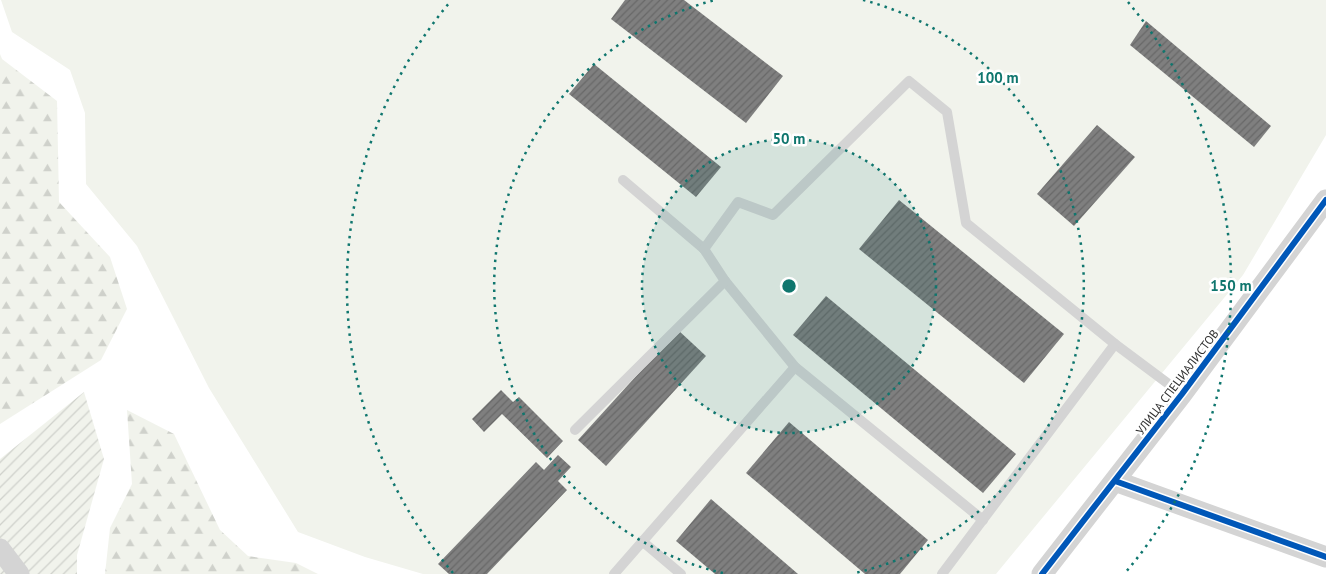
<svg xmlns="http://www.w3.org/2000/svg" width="1326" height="574" viewBox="0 0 1326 574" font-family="'PT Sans',sans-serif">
<defs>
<pattern id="forest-firs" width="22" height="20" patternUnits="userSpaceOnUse" patternTransform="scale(1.25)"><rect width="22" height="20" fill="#f1f3ec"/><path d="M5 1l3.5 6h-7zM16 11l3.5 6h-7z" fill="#cfd1cb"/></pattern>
<pattern id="garden-furrows" width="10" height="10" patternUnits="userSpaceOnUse" patternTransform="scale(1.25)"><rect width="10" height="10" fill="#f1f3ec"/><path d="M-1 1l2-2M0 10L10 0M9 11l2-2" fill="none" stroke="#cfd1cb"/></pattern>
<pattern id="building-hatch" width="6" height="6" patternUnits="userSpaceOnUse" patternTransform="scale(1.25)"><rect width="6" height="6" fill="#7f7f7f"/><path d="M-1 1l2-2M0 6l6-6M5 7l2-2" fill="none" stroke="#686868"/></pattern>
</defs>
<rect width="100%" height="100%" fill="#fff"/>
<g fill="url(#forest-firs)">
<polygon points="0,54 2,59 57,101 59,202 110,257 127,309 101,360 0,424"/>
<polygon points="127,410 174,434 220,530 248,556 296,563 318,574 105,574 110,528 132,484"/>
</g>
<polygon fill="url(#garden-furrows)" points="84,392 104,459 77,555 77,574 0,574 0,459"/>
<polygon fill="#f1f3ec" points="1,0 1326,0 1326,135 1243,275 996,574 423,574 365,557 298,532 209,388 137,246 86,184 85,113 70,70 12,32"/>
<g fill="url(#building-hatch)">
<polygon points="625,0 684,0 783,76 746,123 611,19"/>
<polygon points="1146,21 1271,126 1254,147 1130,45"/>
<polygon points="594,64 721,167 696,197 569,94"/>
<polygon points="1097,125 1135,157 1074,226 1037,194"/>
<polygon points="899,200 1064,334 1024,383 859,249"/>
<polygon points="826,296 1016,454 983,493 793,335"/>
<polygon points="678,330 706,356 606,466 578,440"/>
<polygon points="501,390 513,402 519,397 563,441 547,458 502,414 484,432 472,419"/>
<polygon points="789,422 928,540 900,574 865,574 746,473"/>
<polygon points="558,455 571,467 558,481 567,490 487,574 449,574 438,564 536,462 544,470"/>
<polygon points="711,499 798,574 715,574 676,541"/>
</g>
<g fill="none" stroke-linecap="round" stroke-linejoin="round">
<g stroke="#d4d4d4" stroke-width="10">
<polyline points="623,180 704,249"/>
<polyline points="725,281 795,367 983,520"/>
<polyline points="575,430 725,281 704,249 738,202 773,215 909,81 947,112 966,223 1115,344 1182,394"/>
<polyline points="642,541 681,574"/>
<polyline points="614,574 795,367"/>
<polyline points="942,574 1115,344"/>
</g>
<g stroke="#d4d4d4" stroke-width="21">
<polyline points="1115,481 1326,557"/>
<polyline points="0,549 19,574"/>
<polyline points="1042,574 1182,394 1326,200"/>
</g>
<defs>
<g id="cycleway">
<polyline points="1115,481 1326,557"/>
<polyline points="1042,574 1182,394 1326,200"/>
</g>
</defs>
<use href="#cycleway" stroke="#fff" stroke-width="9"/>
<use href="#cycleway" stroke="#0057b8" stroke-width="6"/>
</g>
<circle cx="789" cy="286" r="147" fill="#0f766e" fill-opacity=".12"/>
<g fill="none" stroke="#0f766e" stroke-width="2.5" stroke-dasharray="2.5 5">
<circle cx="789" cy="286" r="147"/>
<path d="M723 573A295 295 0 0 1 715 0M863 0A295 295 0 0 1 855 573"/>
<path d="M453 573A442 442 0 0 1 450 2M1128 2A442 442 0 0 1 1125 573"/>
</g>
<g text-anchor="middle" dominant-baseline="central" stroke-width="5" stroke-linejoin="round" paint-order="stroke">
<g font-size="12" fill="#303030" stroke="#fff">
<text transform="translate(1177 382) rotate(-53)">УЛИЦА СПЕЦИАЛИСТОВ</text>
</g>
</g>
<circle cx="789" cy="286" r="8" fill="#0f766e" stroke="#fff" stroke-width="2.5"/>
<g font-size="15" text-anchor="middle" font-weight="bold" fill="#0f766e" stroke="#fff" stroke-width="5" stroke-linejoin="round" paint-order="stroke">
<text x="998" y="83">100 m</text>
<text x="789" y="144">50 m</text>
<text x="1231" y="291">150 m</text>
</g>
</svg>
